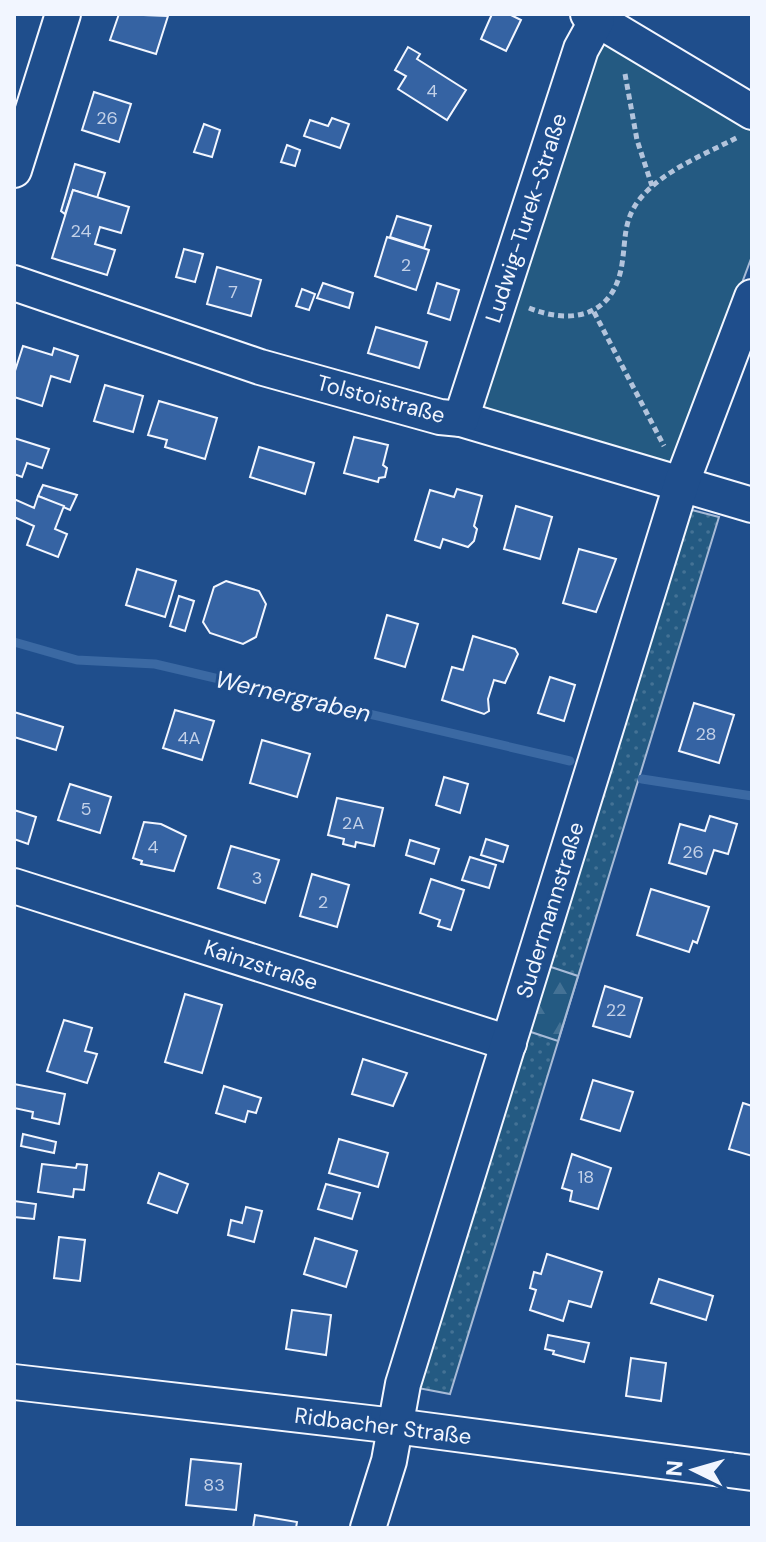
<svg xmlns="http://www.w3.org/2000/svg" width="766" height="1542" viewBox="0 0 766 1542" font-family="'DM Sans',sans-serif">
<defs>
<pattern id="grass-dots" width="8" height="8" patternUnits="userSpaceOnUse" patternTransform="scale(2)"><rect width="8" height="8" fill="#245a82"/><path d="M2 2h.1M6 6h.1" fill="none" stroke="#447295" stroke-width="1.8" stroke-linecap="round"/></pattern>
<pattern id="forest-firs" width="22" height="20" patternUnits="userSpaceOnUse" patternTransform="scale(2)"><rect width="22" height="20" fill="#245a82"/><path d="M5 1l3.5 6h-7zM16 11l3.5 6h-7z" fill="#447295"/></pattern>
</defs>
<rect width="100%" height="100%" fill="#1f4e8c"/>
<polygon fill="url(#grass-dots)" stroke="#a8bbd7" stroke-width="2" points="688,509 719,517 450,1394 418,1388"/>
<polygon fill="url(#forest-firs)" stroke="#a8bbd7" stroke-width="2" points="548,966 578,976 558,1041 528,1031"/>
<polygon fill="#245a82" stroke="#a8bbd7" stroke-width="2" points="595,39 752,127 752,256 674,465 473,409"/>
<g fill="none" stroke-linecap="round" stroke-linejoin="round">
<g stroke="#3b69a3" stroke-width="9">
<polyline points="14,642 77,660 155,664 570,761"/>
<polyline points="642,779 752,796"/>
</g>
</g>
<g fill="#3563a3" stroke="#f2f6ff" stroke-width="2">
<polygon points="119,14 168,16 156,54 110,40"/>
<polygon points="492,14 509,14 521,20 506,51 481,39"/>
<polygon points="408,47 420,54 417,59 466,90 447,120 398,89 406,76 395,70"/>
<polygon points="94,92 131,104 119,142 82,130"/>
<polygon points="332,118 349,124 340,148 304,136 310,120 328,126"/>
<polygon points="204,124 220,130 212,157 194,152"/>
<polygon points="287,145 300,150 295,166 281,162"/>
<polygon points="75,164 105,173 97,198 73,190 65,214 61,211"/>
<polygon points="73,190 129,207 121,233 100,227 95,244 115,250 107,275 52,258"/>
<polygon points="397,216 431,226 424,248 390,237"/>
<polygon points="387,237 429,250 416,290 375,276"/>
<polygon points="184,249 203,254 195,282 176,277"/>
<polygon points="217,267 261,280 251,316 207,304"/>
<polygon points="323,283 353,293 349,308 317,298"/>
<polygon points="437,283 459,290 450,320 428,313"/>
<polygon points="302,289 315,294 309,310 296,306"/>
<polygon points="376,327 427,342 419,368 368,353"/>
<polygon points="23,346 52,355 54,348 78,356 70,382 51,376 42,406 14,397 14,374"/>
<polygon points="105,385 143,396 133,432 94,421"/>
<polygon points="159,401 217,418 205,459 165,447 167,440 148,435"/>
<polygon points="354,437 388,445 383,465 387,468 385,477 379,478 378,482 344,473"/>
<polygon points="14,438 49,449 42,468 27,463 22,477 14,474"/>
<polygon points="259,447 314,463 305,494 250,477"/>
<polygon points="43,485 77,495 70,510 38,496"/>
<polygon points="457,489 482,496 474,526 477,529 474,541 468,547 443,539 440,548 415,540 430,490 454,497"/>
<polygon points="38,496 64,506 55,529 67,534 58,557 27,545 34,526 14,517 14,499 34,508"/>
<polygon points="516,506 552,517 540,559 504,549"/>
<polygon points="579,549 616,559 596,612 563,603"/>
<polygon points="137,569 176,581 165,617 126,605"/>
<polygon points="226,581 259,591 266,604 256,637 243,644 210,633 203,622 214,587"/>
<polygon points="179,596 194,601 185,631 170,626"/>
<polygon points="387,615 418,624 405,667 375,658"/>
<polygon points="473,636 515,649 518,654 505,683 494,680 488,699 489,711 484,714 442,700 452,667 463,670"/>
<polygon points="550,677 575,685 564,721 538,713"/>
<polygon points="694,703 734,715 719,763 679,751"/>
<polygon points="175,710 214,721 202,760 163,748"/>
<polygon points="14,712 63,727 56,750 14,737"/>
<polygon points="262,740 310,754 297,797 250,783"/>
<polygon points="444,777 468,784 460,813 436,805"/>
<polygon points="70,784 111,797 100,833 58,820"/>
<polygon points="337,798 383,808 374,846 356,842 355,847 343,844 344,839 328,835"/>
<polygon points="14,810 36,817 28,844 14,839"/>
<polygon points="710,816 737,824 728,854 714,850 706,874 669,863 680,824 705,831"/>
<polygon points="144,822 161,824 186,836 174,871 141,864 142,861 133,858"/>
<polygon points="486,839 508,846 503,862 481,855"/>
<polygon points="410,840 439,849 434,864 406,855"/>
<polygon points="231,846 279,860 265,903 218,888"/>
<polygon points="470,857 496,865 489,888 462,880"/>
<polygon points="312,874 349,885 337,927 300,916"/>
<polygon points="431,879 464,890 451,930 438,926 440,920 420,913"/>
<polygon points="651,889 709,907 697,943 693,941 689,952 637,935"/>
<polygon points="605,986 642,998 630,1037 593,1026"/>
<polygon points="185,994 222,1005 202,1073 165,1062"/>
<polygon points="64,1020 92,1028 85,1051 97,1054 87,1083 47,1071"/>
<polygon points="363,1059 407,1073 393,1106 352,1094"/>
<polygon points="593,1080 633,1092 620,1131 581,1119"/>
<polygon points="14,1084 65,1094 59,1124 32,1118 33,1112 14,1108"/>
<polygon points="224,1086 261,1098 256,1113 248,1111 245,1122 216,1113"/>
<polygon points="743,1103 752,1106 752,1156 729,1149"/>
<polygon points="23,1134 56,1142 54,1153 21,1146"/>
<polygon points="339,1139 388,1153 378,1187 329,1173"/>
<polygon points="572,1154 611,1168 598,1209 570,1201 572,1191 562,1188"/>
<polygon points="42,1164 76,1168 77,1164 87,1165 84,1190 74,1189 73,1197 38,1192"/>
<polygon points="159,1173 188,1184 177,1213 148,1203"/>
<polygon points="326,1184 360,1193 352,1219 318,1209"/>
<polygon points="14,1201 36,1204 34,1219 14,1217"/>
<polygon points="246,1207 262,1211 254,1242 228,1235 231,1220 242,1223"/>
<polygon points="59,1237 85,1240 80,1281 54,1278"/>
<polygon points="315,1238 357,1251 346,1287 304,1274"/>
<polygon points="547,1254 602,1272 591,1307 569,1301 563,1321 530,1310 536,1290 530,1288 534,1272 541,1274"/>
<polygon points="659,1279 713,1296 706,1320 651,1303"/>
<polygon points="292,1310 331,1315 326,1355 286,1349"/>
<polygon points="548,1335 589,1343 584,1362 553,1354 554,1351 545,1349"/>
<polygon points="631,1358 666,1363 661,1401 626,1396"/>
<polygon points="191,1459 241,1464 236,1510 186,1505"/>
<polygon points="255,1515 297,1522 296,1528 253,1528"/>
</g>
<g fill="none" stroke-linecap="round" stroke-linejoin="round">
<defs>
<g id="minor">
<polyline points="588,14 752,112"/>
<polyline points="14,170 63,14"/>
<polyline points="14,283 260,367 440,417 461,419 752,505"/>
<polyline points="461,419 581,49 597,20"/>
<polyline points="14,886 509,1043"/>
<polyline points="14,1382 395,1426 752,1473"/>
<polyline points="368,1528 389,1461 403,1384 682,482 752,297"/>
</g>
</defs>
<use href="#minor" stroke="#f2f6ff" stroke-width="38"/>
<g stroke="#b3c4dc" stroke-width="5" stroke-dasharray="6 4" stroke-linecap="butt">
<polyline points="625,74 637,140 652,186"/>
<path d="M529,308C571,325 614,317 622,264C626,239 623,221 639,200C663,170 704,155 738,137"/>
<polyline points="594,312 664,446"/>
</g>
<use href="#minor" stroke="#1f4e8c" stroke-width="34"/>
</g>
<g text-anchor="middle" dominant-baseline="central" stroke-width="6" stroke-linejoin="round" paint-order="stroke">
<g font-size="18" fill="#c3d1e8">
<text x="432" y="91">4</text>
<text x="107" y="118">26</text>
<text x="81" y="231">24</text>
<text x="406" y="265">2</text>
<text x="233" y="292">7</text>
<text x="706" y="734">28</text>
<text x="189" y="738">4A</text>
<text x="86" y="809">5</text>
<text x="353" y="823">2A</text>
<text x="153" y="847">4</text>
<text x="693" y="852">26</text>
<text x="257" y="878">3</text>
<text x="323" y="902">2</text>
<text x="616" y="1010">22</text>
<text x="586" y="1177">18</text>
<text x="214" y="1485">83</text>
</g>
<g font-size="22" fill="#f2f6ff" stroke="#1f4e8c">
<text transform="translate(526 218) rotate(-72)">Ludwig-Turek-Straße</text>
<text transform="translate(381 399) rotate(15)">Tolstoistraße</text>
<text transform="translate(550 910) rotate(-73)">Sudermannstraße</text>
<text transform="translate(261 965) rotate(18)">Kainzstraße</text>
<text transform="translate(383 1426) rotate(7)">Ridbacher Straße</text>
</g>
<g font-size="24" font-style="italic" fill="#f2f6ff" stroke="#1f4e8c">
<text transform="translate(293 696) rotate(13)">Wernergraben</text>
</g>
</g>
<rect width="766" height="1542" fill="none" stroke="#f2f6ff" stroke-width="32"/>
<g transform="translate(694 1470) rotate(275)" stroke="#1f4e8c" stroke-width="6" paint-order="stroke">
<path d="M0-6L14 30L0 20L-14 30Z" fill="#f2f6ff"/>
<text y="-12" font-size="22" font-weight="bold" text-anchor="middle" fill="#f2f6ff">N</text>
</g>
</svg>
